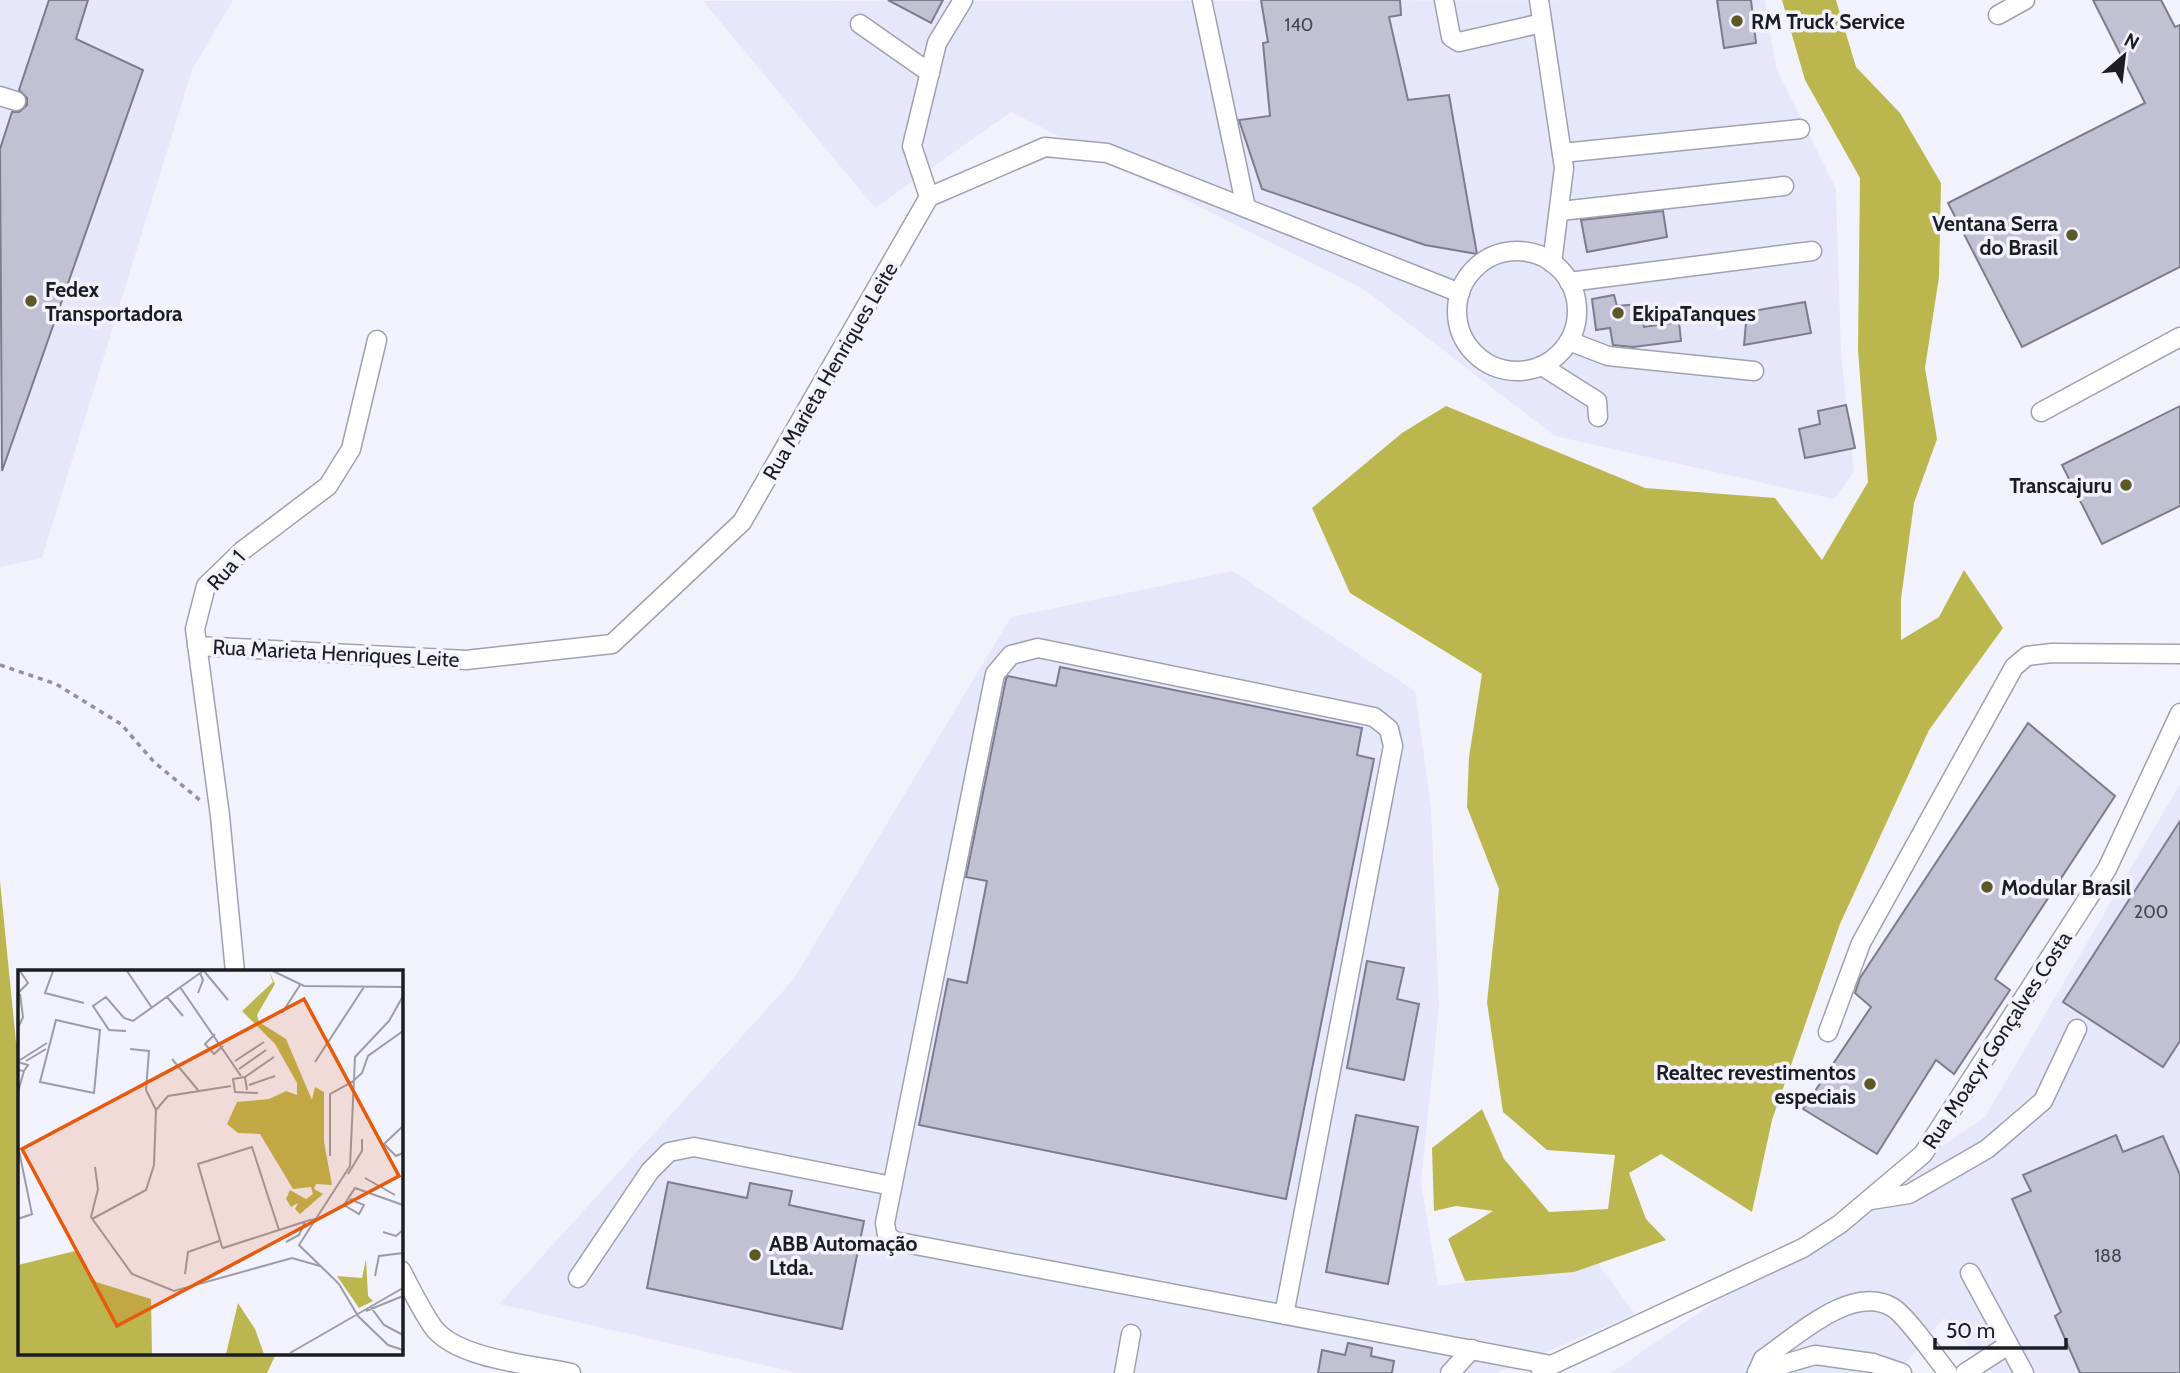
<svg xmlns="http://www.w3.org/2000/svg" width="2180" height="1373" viewBox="0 0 2180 1373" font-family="Cabin,sans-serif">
<rect width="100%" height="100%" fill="#f2f2fd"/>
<g fill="#e7e7fc">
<polygon points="0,0 233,0 192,70 42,558 0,567"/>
<polygon points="1765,0 1776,68 1836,189 1841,353 1854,472 1834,499 1555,436 1365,290 1011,112 875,208 703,1"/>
<polygon points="1233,571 1415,691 1431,807 1439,1007 1421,1182 1438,1286 1598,1264 1635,1314 1497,1373 798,1373 499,1304 793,980 1011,617"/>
<polygon points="2180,784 2180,1373 1992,1373 1944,1318 1897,1373 1611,1373 1985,1117"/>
</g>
<g fill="#bbb74e">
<polygon points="1782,0 1836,0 1856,67 1900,113 1941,183 1939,277 1925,368 1937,439 1914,503 1901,599 1901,640 1939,617 1964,570 2003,628 1929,730 1840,924 1772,1120 1752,1212 1661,1154 1629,1173 1646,1219 1666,1240 1574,1272 1465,1281 1448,1239 1493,1211 1456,1206 1434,1211 1432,1148 1482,1109 1504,1159 1549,1212 1608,1209 1615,1155 1547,1150 1503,1112 1487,1002 1499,889 1467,807 1469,757 1482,674 1350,593 1312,508 1402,433 1446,406 1645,488 1775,498 1822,560 1868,482 1858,350 1860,178 1805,80"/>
<polygon points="0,881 16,1042 19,1045 19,1354 276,1354 267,1373 0,1373"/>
</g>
<g fill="#c1c1d3" stroke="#7c7c8d" stroke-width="2">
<polygon points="49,0 88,0 76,39 143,70 2,471 0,149 12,112 19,112 27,105 27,98 19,90"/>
<polygon points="888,0 943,0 931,23"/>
<polygon points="1261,0 1400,0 1401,15 1389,17 1408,100 1449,95 1477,254 1425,245 1262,189 1239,120 1270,116 1263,43 1268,42"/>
<polygon points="1717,0 1751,0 1756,43 1724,48"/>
<polygon points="2093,0 2161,0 2175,27 2180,25 2180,267 2022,347 1948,203 2145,103"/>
<polygon points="1663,211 1667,237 1587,252 1581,220"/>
<polygon points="1614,295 1617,306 1639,304 1644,327 1679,322 1681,341 1633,347 1613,345 1610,328 1596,330 1592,299"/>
<polygon points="1805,302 1811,333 1744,345 1747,312"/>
<polygon points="1846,405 1855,448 1805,458 1799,429 1820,424 1818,411"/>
<polygon points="2180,406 2180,506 2102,544 2062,465"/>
<polygon points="1060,667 1362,728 1357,755 1374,759 1286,1199 919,1125 948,979 967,983 987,881 966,877 1006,679 1008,676 1056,686"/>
<polygon points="2028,723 2115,796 1995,979 2010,990 1954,1074 1936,1060 1877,1154 1803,1109 1871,1007 1855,993 1860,978"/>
<polygon points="2180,821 2180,1041 2163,1067 2063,1002"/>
<polygon points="1367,961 1404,968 1397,999 1419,1004 1404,1080 1347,1068"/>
<polygon points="1356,1115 1418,1127 1388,1284 1326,1272"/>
<polygon points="2116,1135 2123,1152 2163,1136 2180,1175 2180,1373 2080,1373 2055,1316 2061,1312 2012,1199 2031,1191 2023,1175"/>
<polygon points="668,1182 747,1198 750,1183 792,1191 789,1205 864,1221 842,1329 647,1288"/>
<polygon points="1348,1343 1372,1348 1371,1356 1394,1361 1392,1373 1318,1373 1322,1350 1345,1355"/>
</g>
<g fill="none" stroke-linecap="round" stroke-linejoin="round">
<defs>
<g id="minor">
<polyline points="1202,0 1246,208"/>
<polyline points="1444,0 1451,37 1459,42 1542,23"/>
<polyline points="1539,0 1564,168 1552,263"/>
<polyline points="1998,15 2025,0"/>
<polyline points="860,24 930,73"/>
<polyline points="0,96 16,101"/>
<polyline points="1562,153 1800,129"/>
<polyline points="929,197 912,146 937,43 963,0"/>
<polyline points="1561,211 1784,186"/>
<circle cx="1517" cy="311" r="60"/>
<polyline points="1569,282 1812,251"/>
<polyline points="1569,341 1608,356 1754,371"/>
<polyline points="1542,366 1597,401 1598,417"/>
<polyline points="2041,412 2180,337"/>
<polyline points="197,646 466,660 612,644 742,522 929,197 1045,147 1107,153 1460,293"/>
<polyline points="235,972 220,816 195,629 206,586 242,551 328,486 351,449 377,340"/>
<polyline points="1828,1032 1861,943 2014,667 2027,656 2052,653 2180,654"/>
<polyline points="1871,1200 1909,1194 1987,1149 2043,1101 2077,1029"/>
<path d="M401,1270C411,1289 421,1310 433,1327C456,1359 534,1365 571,1373"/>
<polyline points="1970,1273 2024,1373"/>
<polyline points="578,1278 650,1171 669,1152 694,1147 892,1186"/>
<polyline points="1284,1315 1393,746 1389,729 1374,717 1038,648 1011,655 995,674 885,1223 887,1235 894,1241 1551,1365"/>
<polyline points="1541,1370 1803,1248 1840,1224 1923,1154 2107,869 2180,713"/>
<polyline points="1757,1372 1815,1355 1873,1363 1902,1373"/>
<polyline points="1124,1373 1131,1334"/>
<polyline points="1450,1373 1472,1349"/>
<path d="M1757,1373L1763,1359C1797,1336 1851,1284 1892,1307C1906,1315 1936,1358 1948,1373"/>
<polyline points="1965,1373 2008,1345"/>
</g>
</defs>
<use href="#minor" stroke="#a0a0b2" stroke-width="21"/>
<polyline stroke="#919199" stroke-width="3.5" stroke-dasharray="5 5" stroke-linecap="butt" points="0,665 56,684 121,724 154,762 201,801"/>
<use href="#minor" stroke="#fff" stroke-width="18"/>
</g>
<g fill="#5b5925" stroke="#f2f2fd" stroke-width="2.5">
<circle cx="1737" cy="21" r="7"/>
<circle cx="2072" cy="235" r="7"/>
<circle cx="31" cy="301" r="7"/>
<circle cx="1618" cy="313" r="7"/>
<circle cx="2126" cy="485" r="7"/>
<circle cx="1987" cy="887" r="7"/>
<circle cx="1870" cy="1084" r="7"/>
<circle cx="755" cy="1255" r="7"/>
</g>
<g text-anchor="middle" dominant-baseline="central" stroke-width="7" stroke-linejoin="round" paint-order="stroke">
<g font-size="18" fill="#45454e">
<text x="1299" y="25">140</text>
<text x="2151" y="912">200</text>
<text x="2108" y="1256">188</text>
</g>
<g font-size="21" font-weight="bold" fill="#1c1c22" stroke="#f2f2fd" text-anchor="start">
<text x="1751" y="21">RM Truck Service</text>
<text x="2058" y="223" text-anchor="end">Ventana Serra<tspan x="2058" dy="24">do Brasil</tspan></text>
<text x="45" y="289">Fedex<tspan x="45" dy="24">Transportadora</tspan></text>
<text x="1632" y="313">EkipaTanques</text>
<text x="2112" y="485" text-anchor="end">Transcajuru</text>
<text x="2001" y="887">Modular Brasil</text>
<text x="1856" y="1072" text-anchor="end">Realtec revestimentos<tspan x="1856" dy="24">especiais</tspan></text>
<text x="769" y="1243">ABB Automação<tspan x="769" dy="24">Ltda.</tspan></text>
</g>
<g font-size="21" fill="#1c1c22" stroke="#f2f2fd">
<text transform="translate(830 371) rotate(-60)">Rua Marieta Henriques Leite</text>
<text transform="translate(226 570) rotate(-48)">Rua 1</text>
<text transform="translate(336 653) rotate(3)">Rua Marieta Henriques Leite</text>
<text transform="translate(1997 1040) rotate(-57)">Rua Moacyr Gonçalves Costa</text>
</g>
</g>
<g transform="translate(18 970)">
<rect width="385" height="385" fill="#f2f2fd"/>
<path d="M251,1L257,14L239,45L241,52L268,69L294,130L297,117L306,122V172L314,215L298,214L296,219L305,224L282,244L277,239L280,233L273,237L268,229L272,220L288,229L295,224L293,217L275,219L242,164L220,163L209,154L219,132L251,129L268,121L279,125V113L257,74L224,41L255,12ZM57,281L78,312L133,329L134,384H0V295ZM348,289L350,326L355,331L341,338L319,306L344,308ZM220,333L237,359L246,384H208Z" fill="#bbb74e"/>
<path fill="none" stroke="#9c9ca5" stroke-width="2" d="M35,1L27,23L66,33M109,1L134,38M186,1L210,30M255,1L286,16L385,17M162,17L223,106M0,23L10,13L2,1M180,23L185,10L182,3M385,26L371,51L337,87L332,196L281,275L321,314L340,346L370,375L385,380M149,27L165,46M264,43L282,15M38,50L82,60L76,123L22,112ZM0,58L5,47L2,24M108,61L91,60L75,36L88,27L106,48L115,51L185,1M197,64L187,74L196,84L205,76M112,79L131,81L128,120L138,140M154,89L180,120M2,90L29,73M8,91L28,79M217,91L246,72M0,92L10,95L6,101L0,100M297,92L346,17M221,99L248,80M227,107L256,87M231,115L257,106M229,120L227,107L215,109L217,122L240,123M0,122L6,101M385,156L366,174L378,186L385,183M0,176L14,244L0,249M312,186V124L334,112L344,103L350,86L385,61M77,197L80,219L73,247L114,304L156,321L274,288L302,296M330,204L344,181V169M347,208L377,225M332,229L346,235L341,244L326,235L337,218L385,235M74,249L128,220L136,195L138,140L150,126L213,116M261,260L234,177L180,194L204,277L205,278L261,260L292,250L298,249M365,262L378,266L385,260M268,272L281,265L287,252M167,304L170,282L201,271M357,306L361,286L385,283M352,336L366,355L385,365M348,341L385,326M272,383L385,318"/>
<path fill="#e8590c" fill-opacity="0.15" stroke="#e8590c" stroke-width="3.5" d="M286,29L381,206L99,356L4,179Z"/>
<rect width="385" height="385" fill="none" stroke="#1c1c22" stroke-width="3.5"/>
</g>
<g transform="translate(2124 56) rotate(28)" stroke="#f2f2fd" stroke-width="5" paint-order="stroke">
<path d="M0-5L12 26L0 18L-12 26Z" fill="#1c1c22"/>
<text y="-10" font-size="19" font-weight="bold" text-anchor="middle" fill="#1c1c22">N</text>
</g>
<path d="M1935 1338v10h131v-10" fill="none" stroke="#1c1c22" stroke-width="3.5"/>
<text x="1946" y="1338" font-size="21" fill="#1c1c22" stroke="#f2f2fd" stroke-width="5" paint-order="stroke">50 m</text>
</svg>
